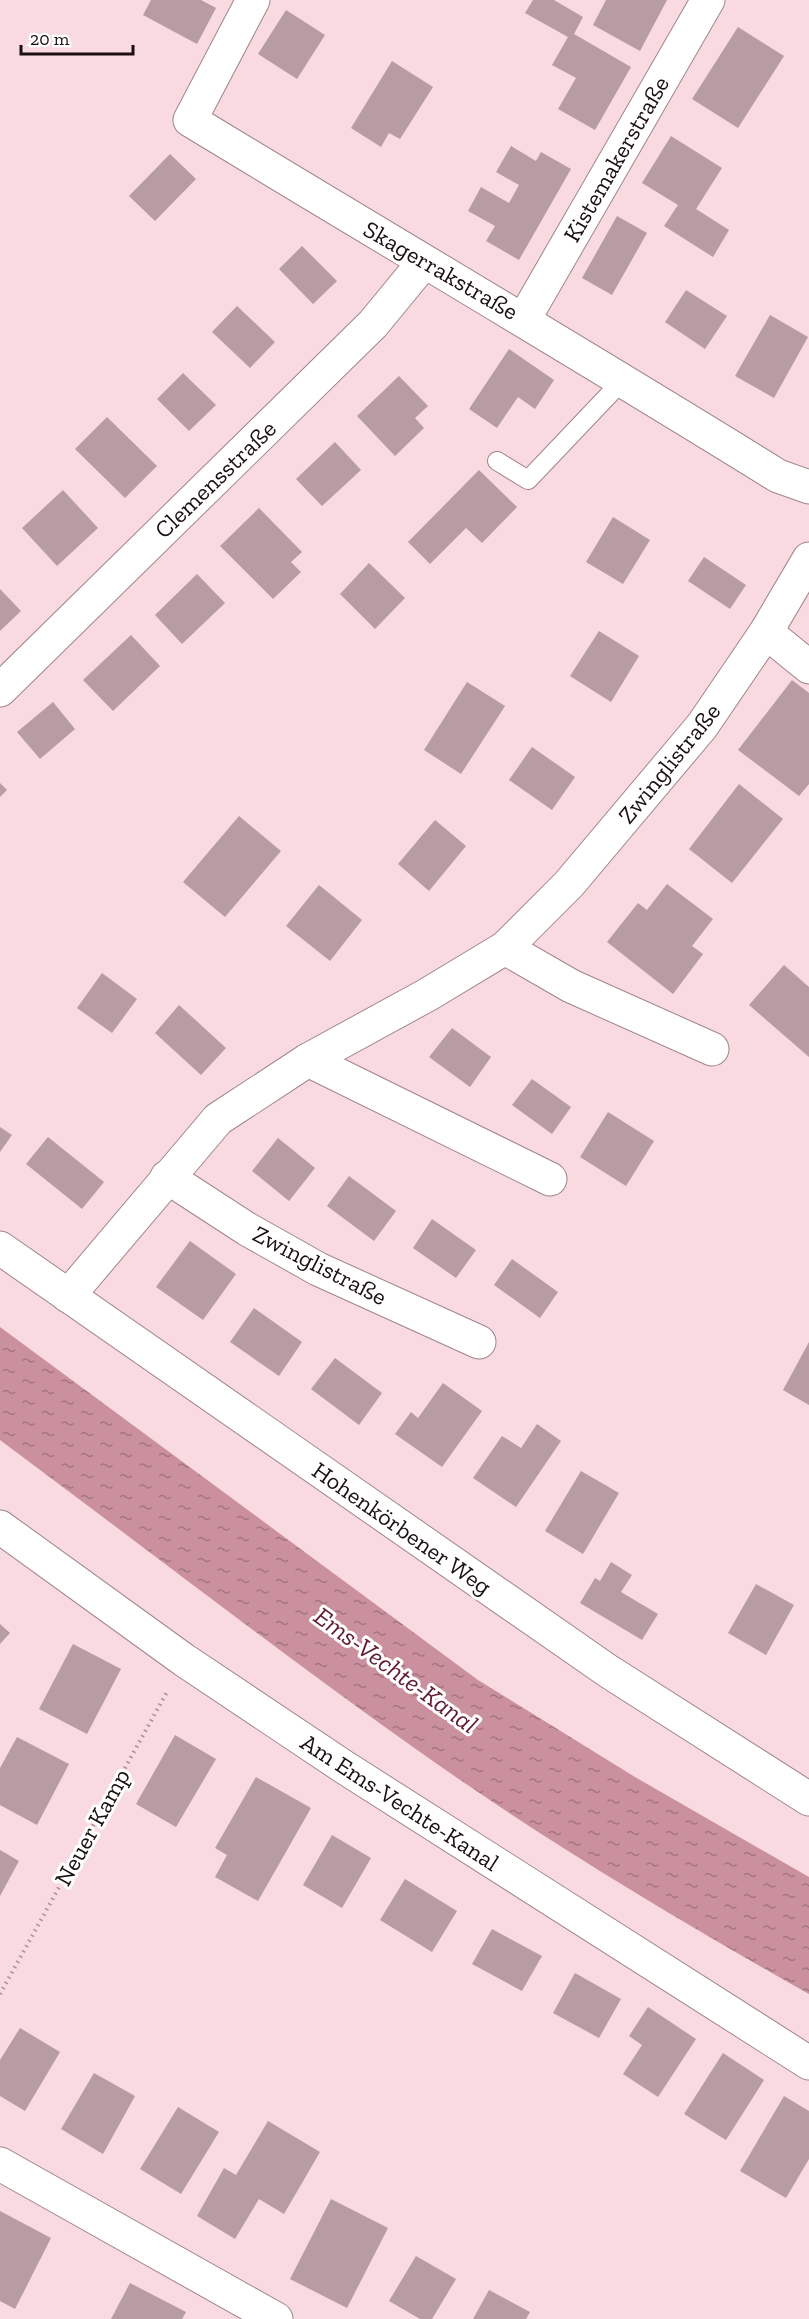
<svg xmlns="http://www.w3.org/2000/svg" width="809" height="2319" viewBox="0 0 809 2319" font-family="'Zilla Slab',serif">
<defs>
<pattern id="water-ripples" width="26" height="14" patternUnits="userSpaceOnUse" patternTransform="scale(1.5)"><rect width="26" height="14" fill="#ca909d"/><path d="M2 4q2-2 4 0t4 0M15 11q2-2 4 0t4 0" fill="none" stroke="#a3747f"/></pattern>
</defs>
<rect width="100%" height="100%" fill="#f8dae0"/>
<path fill="url(#water-ripples)" d="M0,1327L478,1680L635,1777L809,1877V1994C676,1919 544,1840 420,1752C278,1651 140,1544 0,1440Z"/>
<g fill="#b79ca1">
<polygon points="151,0 201,0 216,8 197,44 143,15"/>
<polygon points="533,0 554,0 583,17 574,34 631,67 595,130 558,109 576,78 552,65 568,37 525,13"/>
<polygon points="606,0 667,0 640,51 593,25"/>
<polygon points="286,10 325,35 297,79 258,54"/>
<polygon points="738,27 784,56 738,128 692,99"/>
<polygon points="392,61 433,87 400,139 389,133 381,147 351,128"/>
<polygon points="671,136 722,168 696,209 729,230 713,257 664,226 678,205 642,183"/>
<polygon points="511,146 536,161 541,152 571,169 519,260 486,241 495,226 468,211 481,187 509,203 519,185 496,172"/>
<polygon points="170,154 196,179 155,221 129,196"/>
<polygon points="617,216 647,233 612,295 582,278"/>
<polygon points="302,246 337,281 313,304 279,269"/>
<polygon points="686,290 727,316 705,349 665,322"/>
<polygon points="237,306 275,342 250,368 212,332"/>
<polygon points="770,315 808,337 774,398 735,376"/>
<polygon points="509,349 554,380 535,409 518,397 497,428 469,409"/>
<polygon points="183,373 216,405 189,431 157,399"/>
<polygon points="399,376 428,406 415,418 424,428 395,456 357,416"/>
<polygon points="107,417 157,466 125,498 75,449"/>
<polygon points="335,442 361,470 322,506 296,479"/>
<polygon points="479,470 517,507 482,543 466,528 430,564 408,542"/>
<polygon points="63,490 98,528 57,566 22,528"/>
<polygon points="259,508 302,552 291,562 301,572 273,599 220,546"/>
<polygon points="613,517 650,540 623,584 586,562"/>
<polygon points="704,557 746,585 730,609 688,581"/>
<polygon points="369,563 405,598 375,629 340,594"/>
<polygon points="197,574 225,603 182,644 155,615"/>
<polygon points="0,589 21,611 0,631"/>
<polygon points="599,631 639,656 611,702 570,676"/>
<polygon points="131,635 160,666 113,711 83,680"/>
<polygon points="792,680 809,693 809,784 799,796 738,750"/>
<polygon points="467,682 505,706 461,774 424,750"/>
<polygon points="53,702 75,729 40,759 17,732"/>
<polygon points="532,747 575,777 552,810 509,780"/>
<polygon points="0,783 7,790 0,797"/>
<polygon points="739,784 783,819 732,883 689,849"/>
<polygon points="239,816 281,851 225,917 183,882"/>
<polygon points="435,820 466,846 429,891 398,864"/>
<polygon points="667,884 713,919 692,946 703,954 673,994 607,942 638,903 647,910"/>
<polygon points="319,885 362,920 330,961 286,926"/>
<polygon points="784,965 809,987 809,1057 749,1005"/>
<polygon points="102,973 137,999 112,1033 77,1008"/>
<polygon points="179,1005 226,1048 201,1075 155,1033"/>
<polygon points="452,1028 491,1057 470,1087 429,1057"/>
<polygon points="532,1079 571,1107 552,1134 512,1105"/>
<polygon points="608,1112 654,1141 626,1186 580,1157"/>
<polygon points="0,1127 12,1135 0,1152"/>
<polygon points="48,1137 104,1182 82,1209 26,1164"/>
<polygon points="278,1138 315,1168 289,1201 252,1171"/>
<polygon points="349,1176 396,1211 374,1241 327,1206"/>
<polygon points="432,1219 476,1250 456,1278 413,1248"/>
<polygon points="190,1241 236,1274 203,1320 156,1287"/>
<polygon points="512,1259 558,1292 540,1318 494,1285"/>
<polygon points="254,1308 302,1342 279,1376 230,1342"/>
<polygon points="809,1342 809,1405 783,1390"/>
<polygon points="335,1358 382,1393 359,1425 311,1389"/>
<polygon points="443,1383 482,1411 442,1467 395,1434 411,1412 418,1418"/>
<polygon points="537,1424 561,1441 516,1507 473,1478 502,1436 521,1448"/>
<polygon points="581,1471 619,1493 583,1554 545,1531"/>
<polygon points="611,1562 632,1575 621,1592 658,1614 642,1640 580,1603 595,1578 600,1581"/>
<polygon points="756,1584 794,1605 766,1655 728,1633"/>
<polygon points="0,1624 10,1633 0,1644"/>
<polygon points="73,1644 121,1669 87,1734 39,1709"/>
<polygon points="175,1735 216,1759 176,1827 136,1804"/>
<polygon points="17,1737 69,1764 37,1825 0,1805 0,1768"/>
<polygon points="256,1777 311,1808 258,1901 215,1877 227,1855 215,1848"/>
<polygon points="332,1835 371,1858 342,1908 303,1885"/>
<polygon points="0,1850 19,1861 0,1896"/>
<polygon points="405,1879 457,1911 432,1952 380,1920"/>
<polygon points="492,1929 542,1956 522,1991 472,1964"/>
<polygon points="575,1973 621,1999 599,2038 553,2013"/>
<polygon points="648,2007 696,2039 658,2097 623,2074 642,2045 629,2036"/>
<polygon points="20,2028 60,2052 25,2111 0,2096 0,2060"/>
<polygon points="723,2053 764,2080 726,2140 684,2114"/>
<polygon points="94,2073 135,2096 103,2154 61,2129"/>
<polygon points="784,2096 809,2111 809,2159 786,2198 740,2171"/>
<polygon points="178,2107 219,2132 181,2194 140,2169"/>
<polygon points="268,2121 320,2152 284,2214 259,2199 235,2239 197,2216 224,2168 236,2175"/>
<polygon points="331,2199 388,2228 347,2308 290,2279"/>
<polygon points="0,2211 51,2238 15,2309 0,2301"/>
<polygon points="416,2256 456,2279 432,2319 420,2319 389,2301"/>
<polygon points="130,2283 186,2312 182,2319 111,2319"/>
<polygon points="489,2290 530,2312 526,2319 473,2319"/>
</g>
<g fill="none" stroke-linecap="round" stroke-linejoin="round">
<defs>
<polyline id="service" points="497,461 528,480 623,380"/>
<g id="minor">
<path d="M253,0L190,120C386,239 583,355 778,476L809,487"/>
<polyline points="524,319 708,0"/>
<polyline points="766,632 809,667"/>
<polyline points="0,690 373,324 424,262"/>
<polyline points="505,948 571,986 712,1049"/>
<polyline points="308,1060 550,1179"/>
<polyline points="167,1177 247,1229 318,1269 479,1342"/>
<polyline points="0,1248 608,1671 809,1799"/>
<polyline points="68,1296 218,1119 308,1060 427,995 505,948 569,884 702,726 766,632 809,559"/>
<polyline points="0,1527 184,1660 344,1767 809,2063"/>
<polyline points="0,2164 276,2319"/>
</g>
</defs>
<use href="#service" stroke="#a0858b" stroke-width="20"/>
<use href="#minor" stroke="#a0858b" stroke-width="35"/>
<polyline stroke="#a69094" stroke-width="4" stroke-dasharray="1.5 4.5" stroke-linecap="butt" points="0,1994 168,1690"/>
<use href="#service" stroke="#fff" stroke-width="18"/>
<use href="#minor" stroke="#fff" stroke-width="33"/>
</g>
<g text-anchor="middle" dominant-baseline="central" stroke-width="6" stroke-linejoin="round" paint-order="stroke">
<g font-size="24" fill="#1a1012" stroke="#fff">
<text transform="translate(616 159) rotate(-60)">Kistemakerstraße</text>
<text transform="translate(441 270) rotate(30)">Skagerrakstraße</text>
<text transform="translate(215 479) rotate(-44)">Clemensstraße</text>
<text transform="translate(669 763) rotate(-51)">Zwinglistraße</text>
<text transform="translate(320 1265) rotate(27)">Zwinglistraße</text>
<text transform="translate(402 1528) rotate(35)">Hohenkörbener Weg</text>
<text transform="translate(400 1802) rotate(33)">Am Ems-Vechte-Kanal</text>
<text transform="translate(92 1827) rotate(-61)">Neuer Kamp</text>
</g>
<g font-size="26" font-style="italic" fill="#601a31" stroke="#fff">
<text transform="translate(396 1670) rotate(36)">Ems-Vechte-Kanal</text>
</g>
</g>
<path d="M21 45v9h112v-9" fill="none" stroke="#1a1012" stroke-width="3"/>
<text x="30" y="45" font-size="18" fill="#1a1012" stroke="#ffffff" stroke-width="4.5" paint-order="stroke">20 m</text>
</svg>
